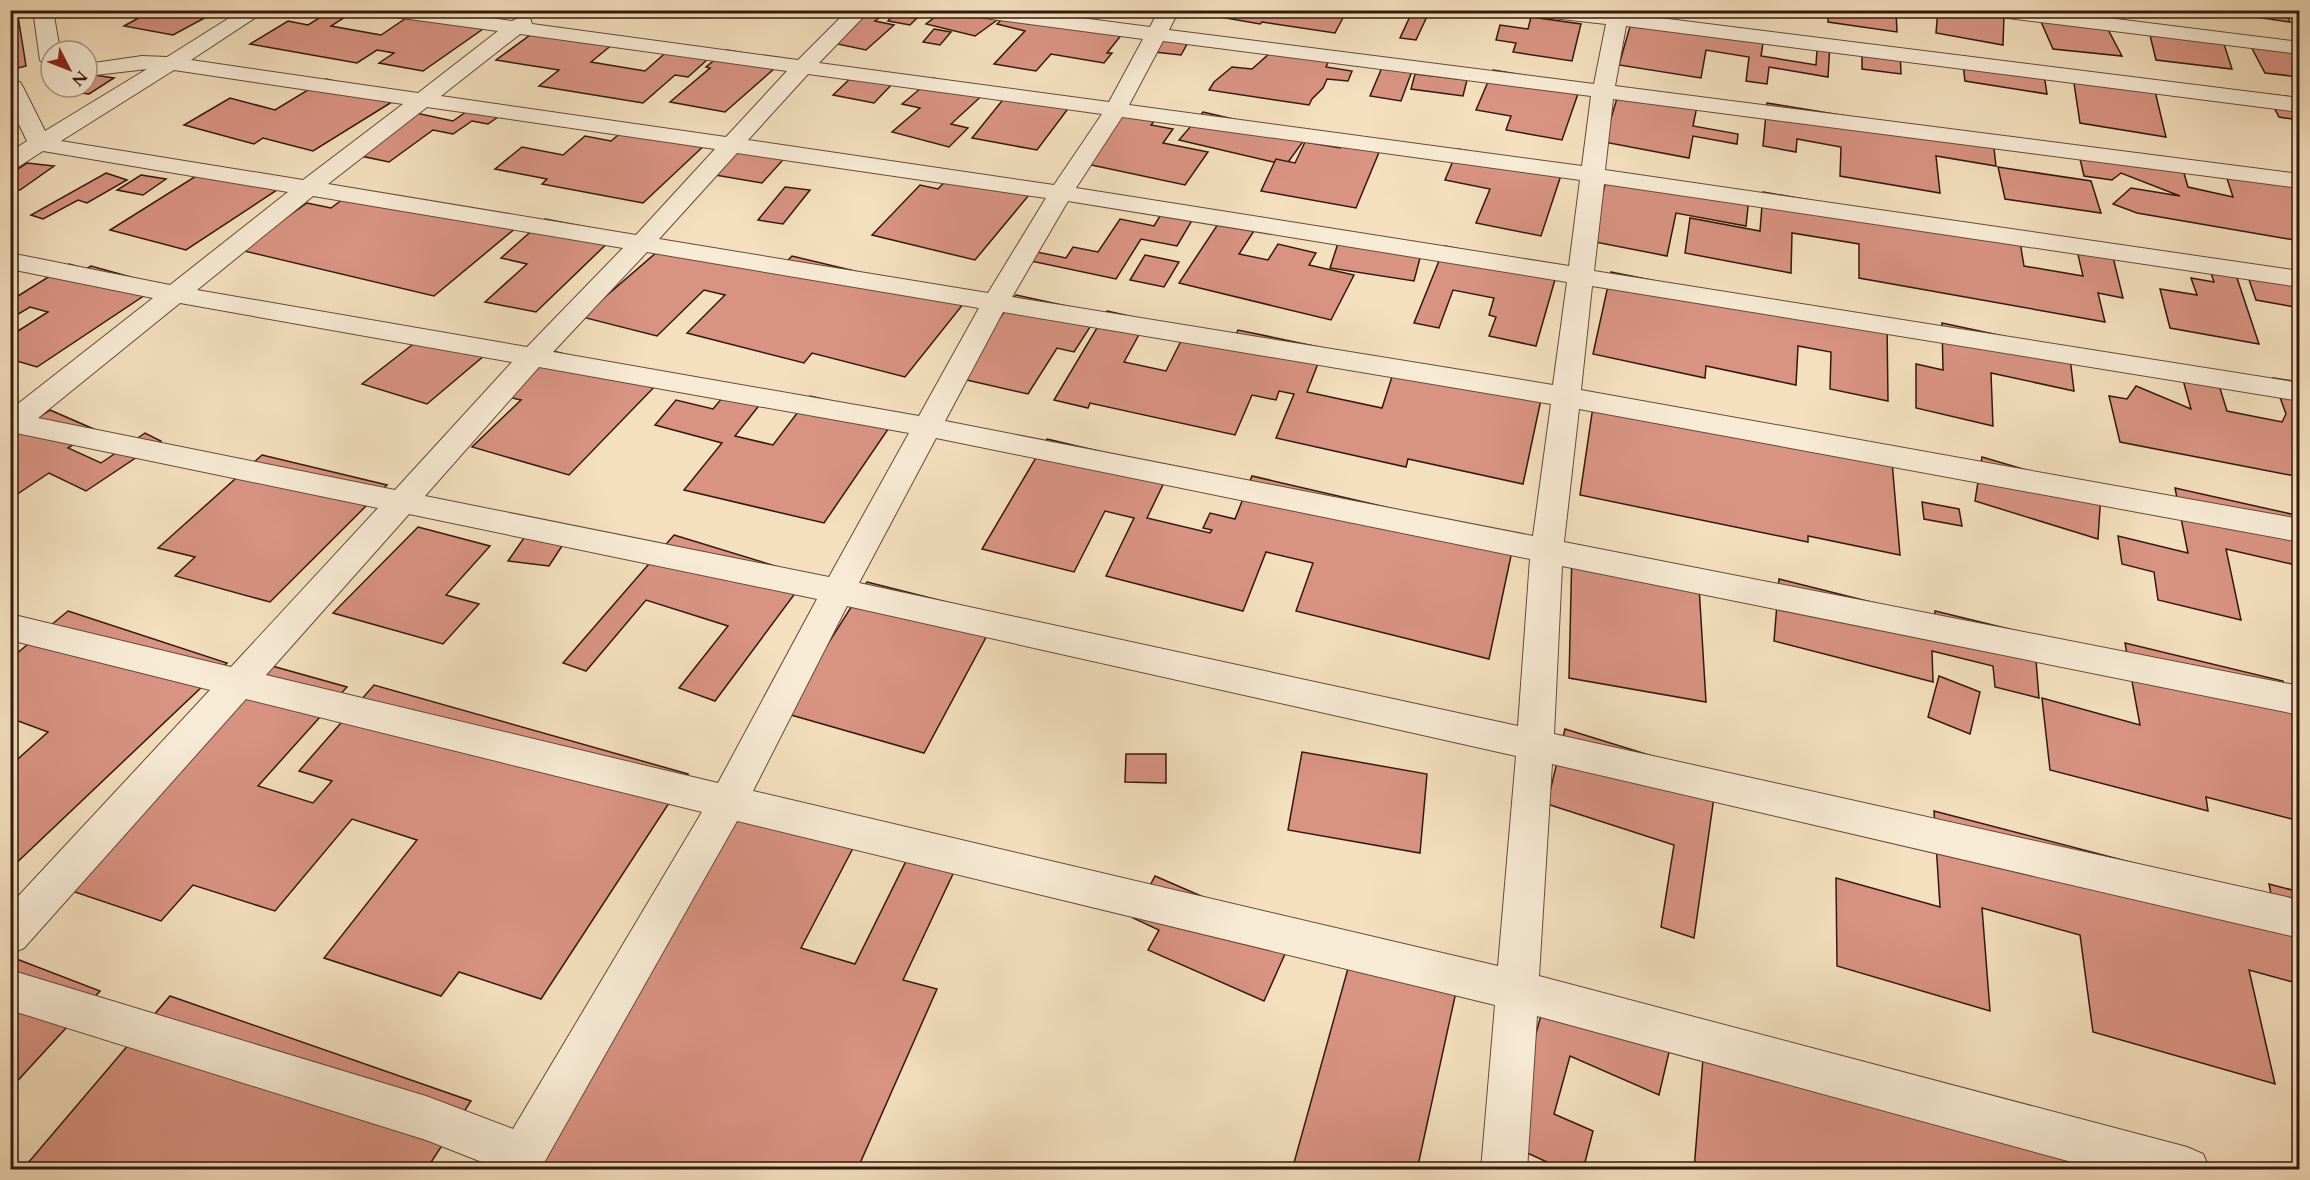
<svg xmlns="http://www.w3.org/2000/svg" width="2310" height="1180" viewBox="0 0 2310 1180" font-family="Cardo,serif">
<rect width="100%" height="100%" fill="#f4e0bf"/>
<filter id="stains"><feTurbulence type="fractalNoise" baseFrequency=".00333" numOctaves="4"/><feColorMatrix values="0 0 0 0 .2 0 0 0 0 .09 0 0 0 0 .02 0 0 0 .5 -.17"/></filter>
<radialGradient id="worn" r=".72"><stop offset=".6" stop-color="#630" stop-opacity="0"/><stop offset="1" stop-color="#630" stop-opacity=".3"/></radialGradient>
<g fill="#d99383" stroke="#34190b" stroke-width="1.5">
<polygon points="17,10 26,66 10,70 10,11"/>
<polygon points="153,10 196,10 212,14 173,35 124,26"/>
<polygon points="332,10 356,10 331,26 381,35 418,10 493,22 423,71 379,63 394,53 377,50 357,63 250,44 288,21 308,25"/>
<polygon points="622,10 646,10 638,17 617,15"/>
<polygon points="790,10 836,10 830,16"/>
<polygon points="870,10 887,12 875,21 894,25 866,50 823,41"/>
<polygon points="944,10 986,10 1004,15 975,36 926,24"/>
<polygon points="1180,10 1347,10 1335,33 1262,22 1260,24"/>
<polygon points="1413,10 1430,10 1416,40 1400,38"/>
<polygon points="1828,10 1896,10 1897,32 1828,22"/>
<polygon points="1938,10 1984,10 2004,14 2003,45 1936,33"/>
<polygon points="2208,10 2285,10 2290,22"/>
<polygon points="894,14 917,18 910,25 888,21"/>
<polygon points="1006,15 1126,29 1107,53 1112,53 1104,63 1051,54 1036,71 994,64 1025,31 997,24"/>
<polygon points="2038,15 2104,22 2122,56 2053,49"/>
<polygon points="1633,16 1764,37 1761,56 1816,65 1817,50 1830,43 1828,77 1769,67 1767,84 1746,81 1749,57 1706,50 1701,78 1619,65"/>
<polygon points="1531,17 1581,24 1572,61 1513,52 1516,43 1496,40 1500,25 1528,29"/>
<polygon points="541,27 619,39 591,62 645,71 671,48 718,50 688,77 675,75 643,103 539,86 559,70 496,60"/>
<polygon points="2148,27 2222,38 2232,69 2156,60"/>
<polygon points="934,29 951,32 940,45 923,42"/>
<polygon points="1164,33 1191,37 1181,55 1155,52"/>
<polygon points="2248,41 2300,47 2300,77 2265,73"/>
<polygon points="1862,45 1900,50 1901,74 1862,69"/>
<polygon points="1278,46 1332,54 1326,67 1352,71 1348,81 1327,79 1323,88 1312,99 1309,105 1209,90 1214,82 1232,67 1252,69"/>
<polygon points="727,50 784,60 725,112 670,102 710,68 706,67"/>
<polygon points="1962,56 2043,68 2047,94 1965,81"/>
<polygon points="1386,58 1415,63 1401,101 1370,96"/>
<polygon points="1493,70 1581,85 1562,140 1506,130 1511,116 1476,110"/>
<polygon points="2072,70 2153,83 2166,137 2080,123"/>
<polygon points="856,73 896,80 874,103 833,95"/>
<polygon points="87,74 114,78 89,94 56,90 60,87 87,87"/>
<polygon points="1415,74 1467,80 1463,96 1411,89"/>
<polygon points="933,78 987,91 951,124 968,128 949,147 892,132 920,108 902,104"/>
<polygon points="326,79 400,97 313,151 263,138 254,144 184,125 230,98 275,110"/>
<polygon points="1620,88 1698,101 1693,126 1738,134 1737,144 1693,136 1689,158 1604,142"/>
<polygon points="1010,91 1073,102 1037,150 972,138"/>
<polygon points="2267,94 2300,98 2300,123 2298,120 2279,117"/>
<polygon points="1767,103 1993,140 1996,166 1936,156 1940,193 1840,176 1841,147 1797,139 1796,152 1763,146"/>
<polygon points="477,104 508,110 488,124 472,121 453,134 433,130 389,162 356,155 416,113 453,121"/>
<polygon points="1125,109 1159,115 1151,125 1173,129 1163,143 1208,152 1185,185 1082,163"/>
<polygon points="1203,112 1307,136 1286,165 1179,140"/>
<polygon points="629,126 709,141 643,203 542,184 547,179 495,169 522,147 563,155 585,136 611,141"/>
<polygon points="1344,139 1382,145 1356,208 1261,191 1276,159 1295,163 1305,142 1340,148"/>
<polygon points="745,143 791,151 762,183 715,175"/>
<polygon points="2077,146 2181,163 2188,187 2233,197 2223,166 2300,178 2300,241 2137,213 2113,204 2131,188 2180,196 2121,173 2112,180 2084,176"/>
<polygon points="1458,149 1563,169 1541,236 1476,223 1490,189 1445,180"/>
<polygon points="27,163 54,166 20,190 10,188 10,174"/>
<polygon points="212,166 286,184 186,250 110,230"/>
<polygon points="1998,167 2091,181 2101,213 2005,199"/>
<polygon points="954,172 1034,189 975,260 872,235 920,185 938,189"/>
<polygon points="106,173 127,180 87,203 78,200 43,219 31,215"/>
<polygon points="1608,174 1749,197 1746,226 1676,213 1667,256 1590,241"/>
<polygon points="141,175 166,179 143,195 117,190"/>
<polygon points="785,187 810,190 783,224 758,220"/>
<polygon points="355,190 523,222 434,296 240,250 307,203 331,208"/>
<polygon points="1763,192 2019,236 2024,266 2083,276 2075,242 2111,249 2123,298 2098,293 2105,322 1859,278 1859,244 1792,233 1791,273 1685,253 1690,218 1760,231"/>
<polygon points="1166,206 1197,212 1177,246 1141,239 1116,279 1031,261 1037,252 1066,258 1073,247 1098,252 1120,219 1154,226"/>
<polygon points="1224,215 1259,223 1239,254 1268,260 1278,244 1316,253 1309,265 1354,275 1331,320 1179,283"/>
<polygon points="545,219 618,233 536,312 485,302 527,264 501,258"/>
<polygon points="1341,234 1420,258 1414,281 1330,268"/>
<polygon points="665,245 783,265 792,256 968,298 905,377 812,353 804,363 687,333 725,295 704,290 657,336 582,317"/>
<polygon points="1445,246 1558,269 1536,346 1489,336 1496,317 1489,315 1494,298 1453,290 1439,328 1414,323"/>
<polygon points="1145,255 1179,262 1164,287 1130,280"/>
<polygon points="2206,259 2232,263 2259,344 2170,328 2160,289 2197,295 2191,278 2214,282"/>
<polygon points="69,264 86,269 91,266 160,285 37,367 10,359 10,336 48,312 30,307 10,319 10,301"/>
<polygon points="2244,265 2291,273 2300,298 2300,308 2256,300"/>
<polygon points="1611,272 1806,311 1887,322 1888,401 1830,389 1831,352 1798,346 1796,385 1706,366 1705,378 1593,354"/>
<polygon points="1016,295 1099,313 1074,352 1057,348 1028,394 958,378"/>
<polygon points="1107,311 1147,320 1124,362 1166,371 1188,327 1235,337 1238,330 1324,348 1307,392 1382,408 1397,361 1543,390 1523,484 1408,459 1406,467 1276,438 1294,394 1279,391 1276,400 1252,395 1235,435 1090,403 1088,408 1054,400"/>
<polygon points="1942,323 2069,350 2074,391 1991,373 1993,426 1916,408 1916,364 1943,370"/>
<polygon points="430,331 492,349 427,404 362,384"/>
<polygon points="553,351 662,379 569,475 472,447 521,400 504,396"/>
<polygon points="2180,369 2219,385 2227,411 2282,422 2286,414 2273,378 2300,382 2300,477 2120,442 2109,396 2127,399 2136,386 2191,409"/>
<polygon points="733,385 769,393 735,436 773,445 810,396 897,416 824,523 684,490 722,443 655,425 676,400 713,409"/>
<polygon points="1595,393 1891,450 1900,555 1808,536 1808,542 1580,495"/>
<polygon points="50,410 96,430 68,448 101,463 145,433 161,441 86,491 49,473 16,495 10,492 10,435"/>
<polygon points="1047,439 1171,468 1147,518 1210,533 1212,530 1203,528 1210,513 1235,519 1252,476 1515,537 1489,659 1296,611 1313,563 1266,552 1243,611 1106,576 1134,518 1105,511 1074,572 982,549"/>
<polygon points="262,455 387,485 270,602 175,576 195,557 158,548"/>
<polygon points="1982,457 2101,492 2098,539 1975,501"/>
<polygon points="2175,488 2300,516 2300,566 2226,549 2241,620 2158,600 2154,572 2122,564 2118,536 2188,553"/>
<polygon points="1922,502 1959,509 1962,526 1924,519"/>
<polygon points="535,522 575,526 549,566 508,561"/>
<polygon points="418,527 490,546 446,595 479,604 443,644 333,613"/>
<polygon points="674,535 808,576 715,701 679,688 728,626 646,600 586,671 563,663"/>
<polygon points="1572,550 1698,570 1706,702 1569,678"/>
<polygon points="1779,579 1935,618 1935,611 2034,635 2039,698 1995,687 1993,666 1932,651 1933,682 1774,641"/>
<polygon points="867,582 998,615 924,753 784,713"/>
<polygon points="68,611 227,663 10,869 10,766 48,732 10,718 10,659"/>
<polygon points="2125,643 2283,681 2294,722 2300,723 2300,821 2206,797 2208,811 2050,770 2042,698 2140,725"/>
<polygon points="265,664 347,687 258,786 313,803 332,781 299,771 374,685 688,774 541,999 459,972 441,996 324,958 417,840 352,819 275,911 193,885 161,921 51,884"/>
<polygon points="1939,676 1980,692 1970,734 1928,717"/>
<polygon points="1565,729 1717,776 1694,938 1661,927 1674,845 1547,804"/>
<polygon points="1302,752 1427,774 1420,853 1288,830"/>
<polygon points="1126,754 1166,754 1166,783 1125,782"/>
<polygon points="748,794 864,827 801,948 855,964 915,843 961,857 903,980 937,989 857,1170 843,1166 841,1170 518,1170"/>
<polygon points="1934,811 2272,899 2269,884 2300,892 2300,984 2249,970 2275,1084 2093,1032 2080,935 1982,908 1990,1011 1837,966 1836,878 1940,907"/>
<polygon points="1155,876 1293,936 1264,1001 1148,950 1159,930 1133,918"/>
<polygon points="1357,936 1461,969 1417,1170 1292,1170"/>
<polygon points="14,958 100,991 10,1089 10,961"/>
<polygon points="170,996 471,1101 426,1170 22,1170"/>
<polygon points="1546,997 1670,1048 1659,1095 1570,1056 1554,1114 1593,1131 1583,1170 1564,1170 1506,1143"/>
<polygon points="1705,1034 2125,1169 1694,1170"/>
</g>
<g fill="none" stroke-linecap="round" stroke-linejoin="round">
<defs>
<g id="minor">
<polygon points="33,10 53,10 60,51 51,51 51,66 44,64 40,60"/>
<path d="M242,10H267L191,60L418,93L498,31L387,16L380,14L377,10H435L512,21L523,16L530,18L532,24L798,60L848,10H870L819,63L1109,102L1143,39L969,16L962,14L959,10H1020L1150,27L1159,10H1179L1169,30L1594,84L1606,24L1535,16L1528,14L1525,10H1629L1628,14L2300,98V112L1626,26L1615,86L2300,174V188L1613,99L1605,170L2300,271V287L1604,184L1594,271L2300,383V401L1592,286L1581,390L2300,519V542L1579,409L1564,542L2300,686V715L1562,566L1554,734L2300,900V938L1552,764L1539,976L2187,1147L2203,1154L2210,1170H2101L1537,1016L1527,1170H1481L1495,1005L737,821L540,1170H491L492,1166L426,1140L10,1010V970L426,1096L513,1129L702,812L246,699L24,948L10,954V905L210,690L10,640V614L231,667L378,508L16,433L10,435V410L153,298L10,269V253L170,285L288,192L43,151L18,167L10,169V152L27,141L10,106V81L20,82L23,87L45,131L147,69L87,76V64L142,56L167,57ZM520,34L787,71L726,137L441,96ZM1163,41L1591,96L1582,166L1129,105ZM174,70L403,104L303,180L61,141ZM808,74L1102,114L1054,185L748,140ZM427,107L715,149L636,235L328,184ZM1122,117L1580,180L1569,266L1076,188ZM737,153L1046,198L988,293L659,239ZM313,196L623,248L527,347L197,290ZM1068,201L1567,282L1553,385L1012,297ZM647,252L979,308L919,416L553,352ZM180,303L512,362L395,490L38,418ZM1003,312L1551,404L1533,536L945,421ZM539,367L909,433L829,577L425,496ZM936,438L1530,559L1518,726L859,583ZM409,514L817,599L718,783L266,675ZM847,606L1516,756L1498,966L753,791Z"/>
<polygon points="1981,10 2044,10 2300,42 2300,54 1991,16 1984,14"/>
</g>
</defs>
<use href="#minor" stroke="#644b38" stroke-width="2"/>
<use href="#minor" fill="#f8ebd5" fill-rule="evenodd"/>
</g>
<rect width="2310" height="1180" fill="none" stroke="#f4e0bf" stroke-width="36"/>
<rect x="12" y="12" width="2286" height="1156" fill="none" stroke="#34190b" stroke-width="3"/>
<rect x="18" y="18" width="2274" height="1144" fill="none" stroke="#34190b" stroke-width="1.5"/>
<g transform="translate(69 69) rotate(132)"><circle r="28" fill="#f8ebd5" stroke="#aa9784" stroke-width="1.5"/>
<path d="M0-4.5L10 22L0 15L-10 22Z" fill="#8f2418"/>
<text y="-9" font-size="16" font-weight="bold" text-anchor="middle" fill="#34190b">N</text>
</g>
<rect width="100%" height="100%" filter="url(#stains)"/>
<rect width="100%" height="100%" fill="url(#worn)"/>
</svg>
